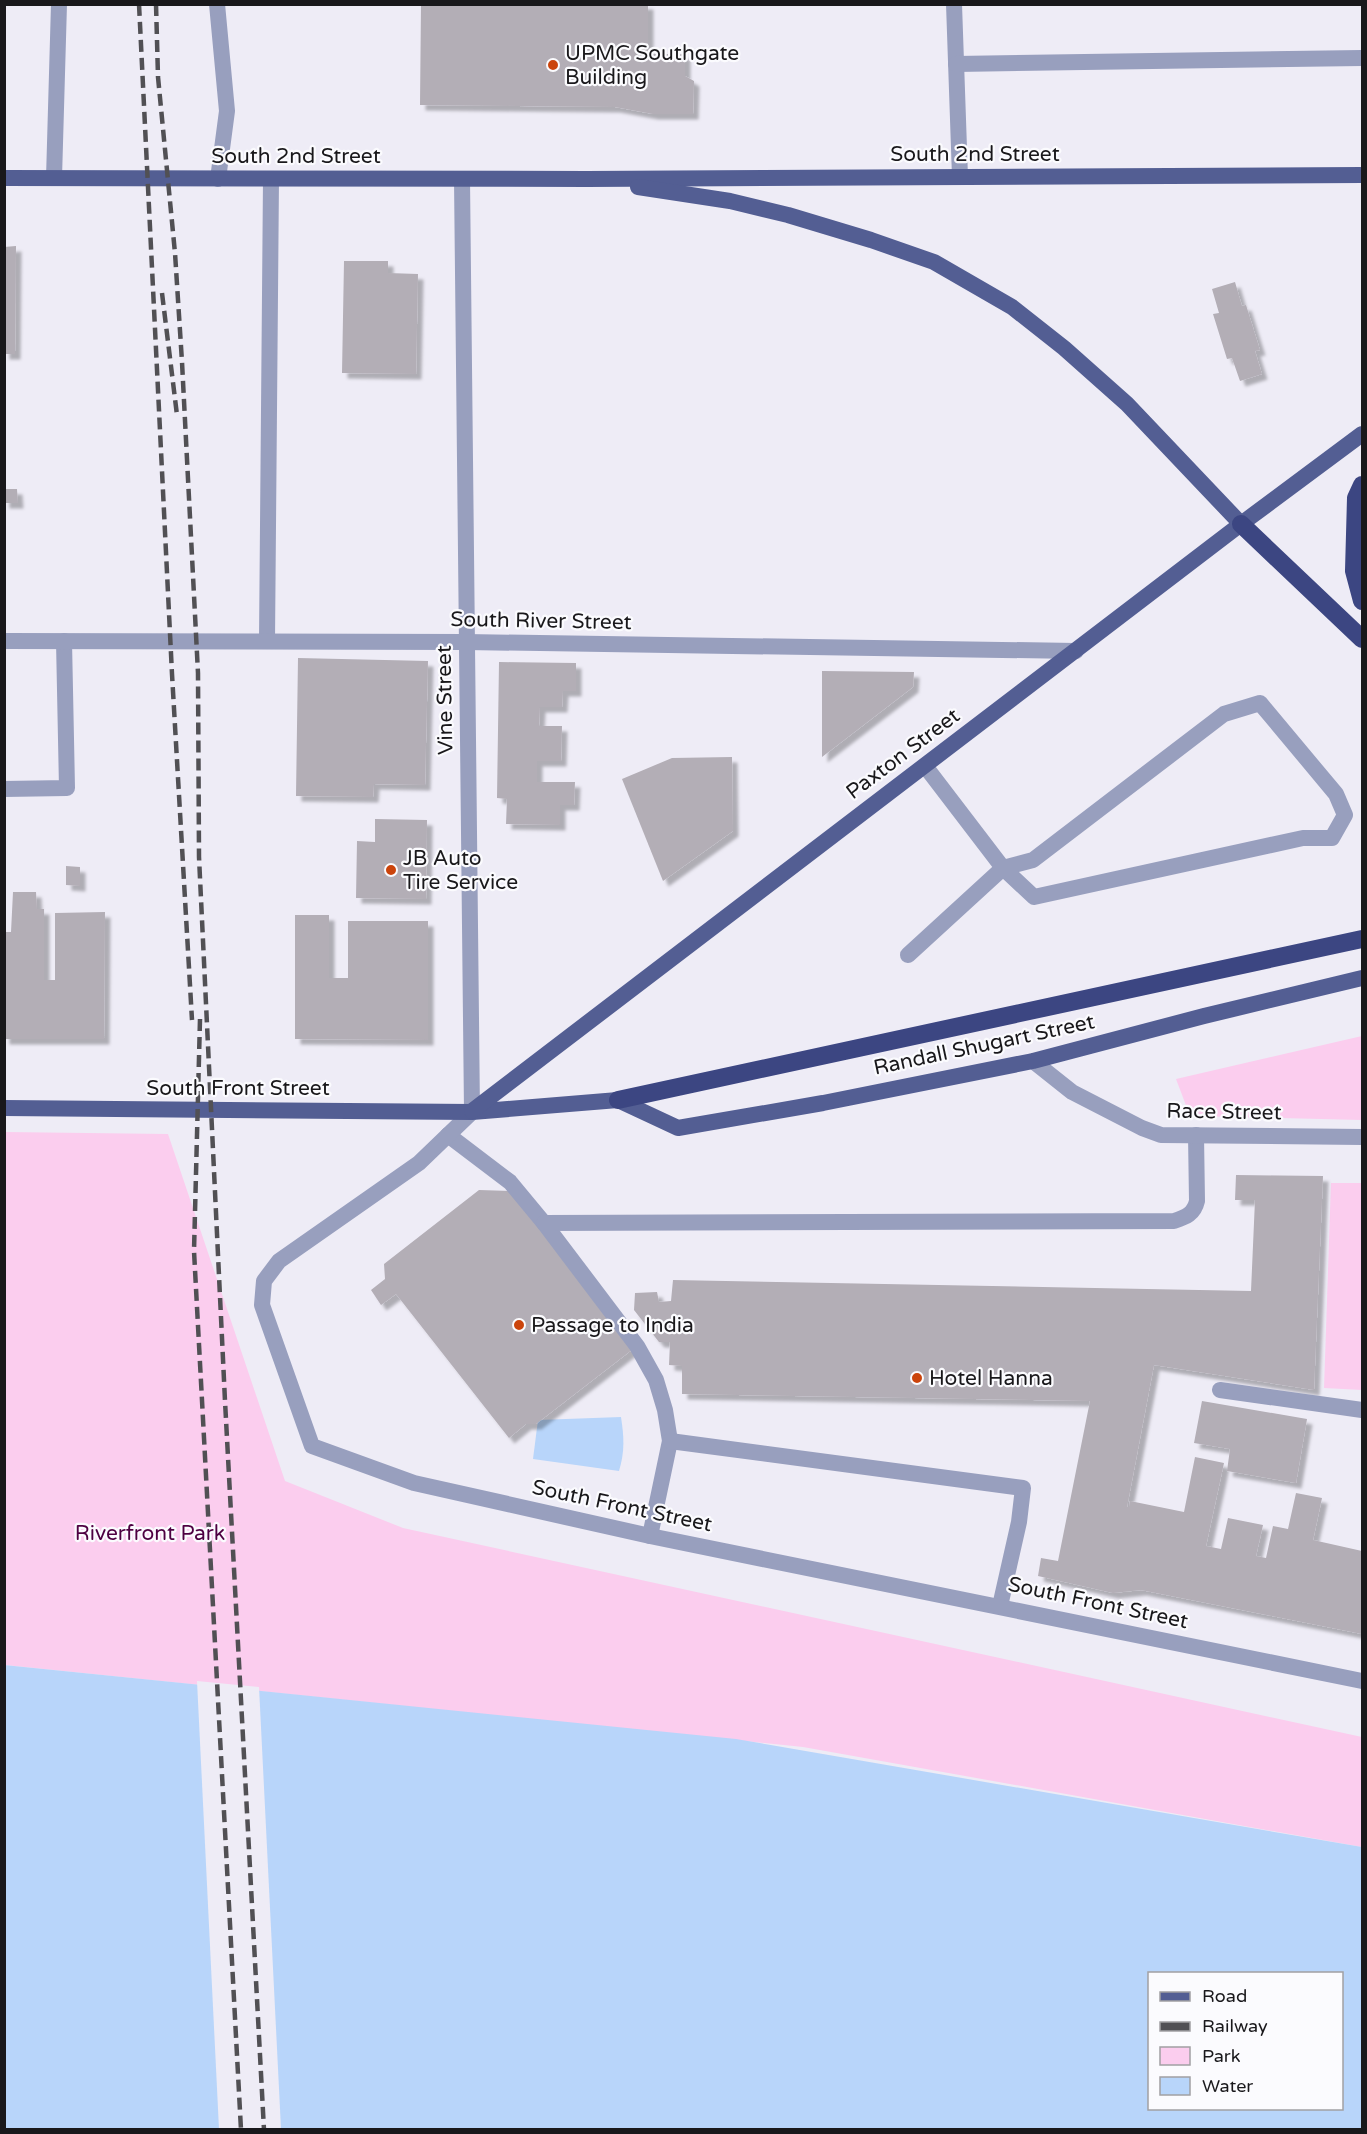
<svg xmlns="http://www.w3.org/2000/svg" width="1367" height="2134" viewBox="0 0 1367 2134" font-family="'Varela Round',sans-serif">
<defs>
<filter id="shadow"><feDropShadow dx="5.5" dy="5.5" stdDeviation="1.5" flood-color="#0004"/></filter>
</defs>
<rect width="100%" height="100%" fill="#eeecf6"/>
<g fill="#fbcdee">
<polygon points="1362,1036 1362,1120 1190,1116 1176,1079"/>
<polygon points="5,1132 168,1134 285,1481 403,1528 1362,1737 1362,1847 803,1747 5,1665"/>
<polygon points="1331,1183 1362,1183 1362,1390 1324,1388"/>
</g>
<g fill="#b8d5fa" fill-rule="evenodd">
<path d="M621,1417C624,1437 625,1451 619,1471L533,1459L538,1420Z"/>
<path d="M4,1665L736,1739L1362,1847V2129H5ZM1150,1974H1342V2108H1150Z"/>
</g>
<polygon fill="#eeecf6" points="197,1681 259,1687 281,2129 219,2129"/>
<g fill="#b3aeb6" filter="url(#shadow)">
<polygon points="421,4 648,4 648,54 685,54 685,76 694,81 693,114 653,114 615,107 420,105"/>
<polygon points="16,246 15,354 4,354 4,247"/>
<polygon points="344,261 388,261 388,273 418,274 416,374 342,373"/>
<polygon points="1235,282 1242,306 1246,305 1260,350 1255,351 1262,374 1240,381 1232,358 1227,359 1213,314 1219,313 1212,289"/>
<polygon points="4,489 17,489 18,503 4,503"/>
<polygon points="298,658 428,661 425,785 374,784 373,797 296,796"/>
<polygon points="499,662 576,663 576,691 563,691 562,707 540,707 539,726 562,726 561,761 537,761 537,782 575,782 574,805 560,805 560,825 506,824 507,799 497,798"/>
<polygon points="822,671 914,672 913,687 822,757"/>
<polygon points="732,757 733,831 663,881 622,779 672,758"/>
<polygon points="375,819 427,820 426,899 356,898 357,841 375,842"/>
<polygon points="66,866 80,867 80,886 66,885"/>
<polygon points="13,892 36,892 37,909 44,909 44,980 55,980 55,913 105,912 104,1039 4,1039 4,932 11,932"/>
<polygon points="295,915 329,915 329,978 348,978 348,921 428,921 428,1040 295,1039"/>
<polygon points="1236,1175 1323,1176 1314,1390 1154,1365 1127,1507 1129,1507 1130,1501 1184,1512 1195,1457 1224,1463 1206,1546 1221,1549 1228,1518 1263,1525 1256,1556 1266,1558 1273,1526 1288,1529 1296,1493 1322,1498 1313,1540 1362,1551 1362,1634 1141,1590 1113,1593 1038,1576 1041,1558 1058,1561 1090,1401 682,1394 682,1366 669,1365 670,1342 659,1342 634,1310 635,1293 657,1292 659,1302 671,1301 673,1280 1251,1291 1255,1200 1235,1200"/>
<polygon points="479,1190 515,1191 633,1349 536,1424 526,1424 509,1438 396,1294 381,1305 371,1290 385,1279 384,1264"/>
<polygon points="1202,1401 1307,1419 1296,1483 1227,1471 1230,1449 1194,1443"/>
</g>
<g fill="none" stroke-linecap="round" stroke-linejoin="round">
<g stroke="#989fbe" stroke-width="16">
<polyline points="217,4 227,111 218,179"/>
<polyline points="954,4 960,177"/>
<polyline points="956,64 1362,58"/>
<polyline points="54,178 59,4"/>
<polyline points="267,641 271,179"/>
<polyline points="4,789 67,788 64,641"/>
<polyline points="908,955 1003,868 1034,897 1303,838 1332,838 1345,815 1336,794 1260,703 1224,714 1033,860 1003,868 925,766"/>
<polyline points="448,1135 510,1182 544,1223 637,1346 656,1380 665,1410 670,1441 650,1536"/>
<path d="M544,1223L1174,1221C1186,1217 1194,1214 1197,1201L1196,1135"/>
<polyline points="1220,1390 1362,1410"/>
<polyline points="670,1441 1023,1488 1019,1522 1000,1606"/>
</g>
<g stroke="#989fbe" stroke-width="16">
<polyline points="462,179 472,1112 419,1163 279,1261 264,1281 262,1305 312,1446 414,1483 650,1536 1362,1681"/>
<polyline points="4,641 466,642 1076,651"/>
<polyline points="1033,1061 1072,1092 1142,1128 1161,1135 1362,1137"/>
</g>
<g stroke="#535e93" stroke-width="16">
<polyline points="4,178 587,179 1362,175"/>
<polyline points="638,187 730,201 788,215 871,240 934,262 1012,307 1064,348 1127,404 1241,524"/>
<polyline points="4,1108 472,1112 618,1100 678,1128 823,1103 1033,1061 1204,1016 1362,978"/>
<polyline points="472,1111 1241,524 1362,434"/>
</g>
<g stroke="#3c4682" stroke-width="18">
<polyline points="1362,485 1356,498 1354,571 1362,601"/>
<polyline points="1241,524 1362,639"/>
<polyline points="618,1100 1362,939"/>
</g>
<g stroke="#515054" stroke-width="4.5" stroke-dasharray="12 6" stroke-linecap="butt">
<polyline points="139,4 172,674 192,1020"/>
<polyline points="156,4 158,77 175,253 182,362 198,673 199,857 225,1401 264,2130"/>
<polyline points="162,293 177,415"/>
<polyline points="200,1019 194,1251 241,2130"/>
</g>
</g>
<g fill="#cb440c" stroke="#fbfbfe" stroke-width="2">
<circle cx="553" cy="65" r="6"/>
<circle cx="391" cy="870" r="6"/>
<circle cx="519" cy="1325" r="6"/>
<circle cx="917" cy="1378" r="6"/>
</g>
<g text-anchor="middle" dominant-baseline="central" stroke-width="4.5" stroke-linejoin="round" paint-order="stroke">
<g font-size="21" fill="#19181b" stroke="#fbfbfe" text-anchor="start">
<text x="565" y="53">UPMC Southgate<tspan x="565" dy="24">Building</tspan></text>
<text x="403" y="858">JB Auto<tspan x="403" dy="24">Tire Service</tspan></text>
<text x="531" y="1325">Passage to India</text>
<text x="929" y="1378">Hotel Hanna</text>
</g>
<g font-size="21" fill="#19181b" stroke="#fbfbfe">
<text x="975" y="154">South 2nd Street</text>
<text x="296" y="156">South 2nd Street</text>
<text transform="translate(541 621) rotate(1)">South River Street</text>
<text transform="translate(445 700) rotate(-91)">Vine Street</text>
<text transform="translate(903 754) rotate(-37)">Paxton Street</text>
<text transform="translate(984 1045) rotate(-12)">Randall Shugart Street</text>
<text x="238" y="1088">South Front Street</text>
<text transform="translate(1224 1112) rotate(1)">Race Street</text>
<text transform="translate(622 1506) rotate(12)">South Front Street</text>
<text transform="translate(1098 1603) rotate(12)">South Front Street</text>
</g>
<g font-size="21" fill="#4e0042" stroke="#fbfbfe">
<text x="150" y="1533">Riverfront Park</text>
</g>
</g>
<rect width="1367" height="2134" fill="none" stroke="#19181b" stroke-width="12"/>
<rect x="1148" y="1972" width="195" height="138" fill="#fbfbfe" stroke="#a1a0a3" stroke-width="1.5"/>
<rect x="1160" y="1992" width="30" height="9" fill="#535e93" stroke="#a1a0a3" stroke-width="1.5"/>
<text x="1202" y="2002" font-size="18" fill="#19181b">Road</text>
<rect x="1160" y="2022" width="30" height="9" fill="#515054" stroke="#a1a0a3" stroke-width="1.5"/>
<text x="1202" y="2032" font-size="18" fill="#19181b">Railway</text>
<rect x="1160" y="2047" width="30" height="18" fill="#fbcdee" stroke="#a1a0a3" stroke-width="1.5"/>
<text x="1202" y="2062" font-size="18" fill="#19181b">Park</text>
<rect x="1160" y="2077" width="30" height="18" fill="#b8d5fa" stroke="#a1a0a3" stroke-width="1.5"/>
<text x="1202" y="2092" font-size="18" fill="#19181b">Water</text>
</svg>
